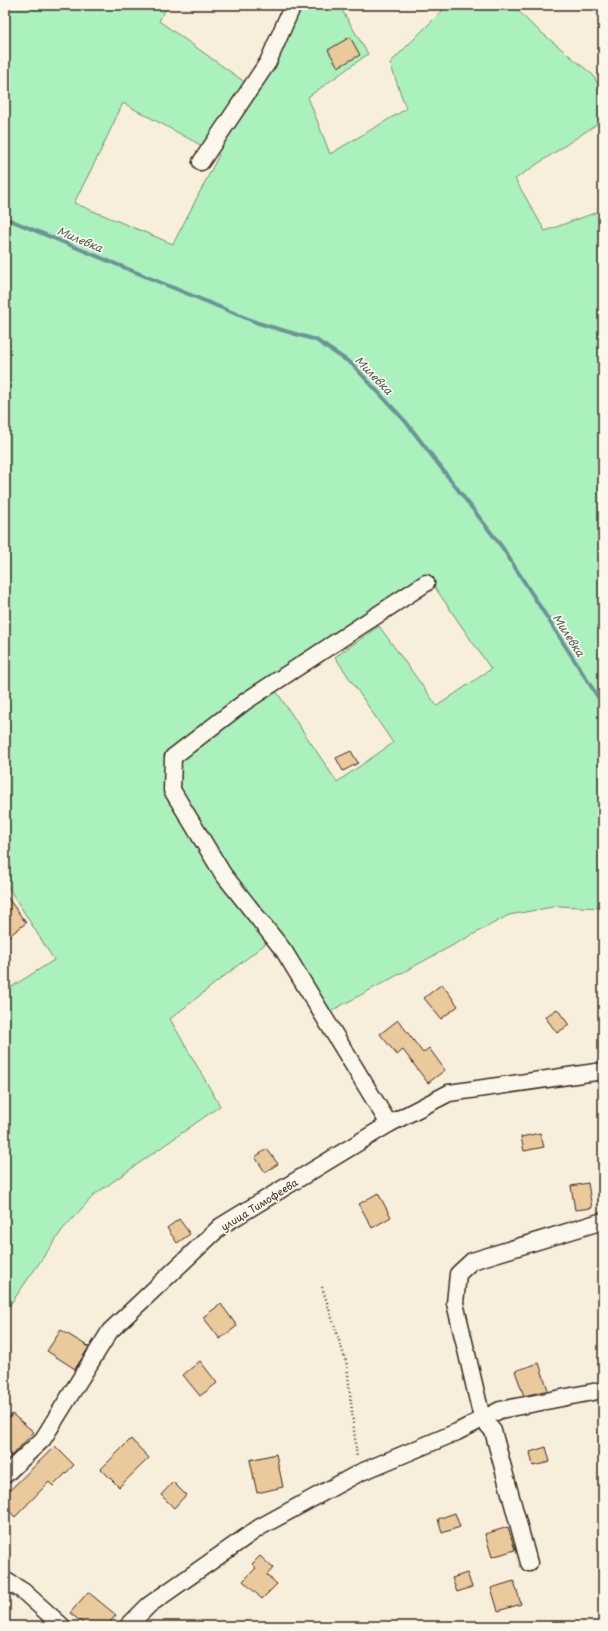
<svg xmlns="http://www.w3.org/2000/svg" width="608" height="1631" viewBox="0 0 608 1631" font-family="'Playpen Sans',sans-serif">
<rect width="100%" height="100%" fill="#f8eedc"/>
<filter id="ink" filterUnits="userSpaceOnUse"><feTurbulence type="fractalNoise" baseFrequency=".025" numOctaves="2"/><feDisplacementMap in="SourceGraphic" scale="8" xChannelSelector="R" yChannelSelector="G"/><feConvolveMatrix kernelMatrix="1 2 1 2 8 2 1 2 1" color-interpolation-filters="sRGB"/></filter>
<g filter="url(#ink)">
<path fill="#aaf1bd" stroke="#728e6e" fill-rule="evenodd" d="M5,5H168L159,21L256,90L298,5H339L368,54L308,97L330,154L406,109L390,63L448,5H513L531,24L593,75L603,94V120L515,179L545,231L603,210V908L558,906L509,915L331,1011L279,933L170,1019L220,1106L94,1195L63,1229L5,1312V991L54,960L5,882ZM123,103L219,155L173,244L74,203L100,152ZM427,576L491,669L437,706L379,626L335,657L393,743L337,782L270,682Z"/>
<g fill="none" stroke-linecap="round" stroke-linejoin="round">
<polyline stroke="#6c9498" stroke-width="4" points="5,218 258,323 316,340 352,364 406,422 502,547 603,705"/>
</g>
<g fill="#eac99c" stroke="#3b2a1e">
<polygon points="350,37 360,55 338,67 328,50"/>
<polygon points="351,751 358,763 343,771 336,758"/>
<polygon points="5,894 26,923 5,939"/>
<polygon points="442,984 458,1006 441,1019 424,998"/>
<polygon points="557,1009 569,1025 557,1033 545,1017"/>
<polygon points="398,1020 423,1053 429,1048 445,1070 428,1083 403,1050 397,1055 380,1034"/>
<polygon points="540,1133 544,1147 524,1151 521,1137"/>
<polygon points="267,1149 278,1164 265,1172 255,1157"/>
<polygon points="588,1183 592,1208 575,1210 571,1186"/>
<polygon points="378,1193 391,1217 372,1228 359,1204"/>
<polygon points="179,1219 190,1234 177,1243 167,1228"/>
<polygon points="221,1304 237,1326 220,1339 203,1317"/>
<polygon points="61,1330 89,1347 75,1369 47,1351"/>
<polygon points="200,1361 217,1383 200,1396 183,1375"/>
<polygon points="539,1363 548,1390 524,1396 515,1371"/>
<polygon points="12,1414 34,1432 11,1456 5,1451 5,1423"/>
<polygon points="131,1439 149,1458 119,1487 101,1469"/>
<polygon points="55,1446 74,1465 53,1486 49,1482 15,1517 5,1506 5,1495"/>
<polygon points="546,1447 550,1462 533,1466 530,1452"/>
<polygon points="276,1454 283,1487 257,1493 250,1460"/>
<polygon points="173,1482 186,1495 174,1508 161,1495"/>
<polygon points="455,1513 460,1527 442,1533 438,1519"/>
<polygon points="508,1527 515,1550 492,1557 485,1534"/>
<polygon points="260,1556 273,1568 267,1575 277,1584 262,1599 243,1581 256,1568 252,1564"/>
<polygon points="467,1573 472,1587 457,1592 452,1578"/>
<polygon points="514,1581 521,1604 498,1611 491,1588"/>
<polygon points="88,1592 116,1615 107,1626 86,1626 70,1613"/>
</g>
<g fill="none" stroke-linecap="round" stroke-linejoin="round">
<defs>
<g id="minor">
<polyline points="201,162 268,62 293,5"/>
<polyline points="389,1124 284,951 223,874 172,790 173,757 246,701 426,583"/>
<polyline points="5,1475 43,1439 110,1331 221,1226 389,1124 449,1093 603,1071"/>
<polyline points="529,1563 493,1431 482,1418 455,1303 458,1274 472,1261 603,1221"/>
<polyline points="5,1580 23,1591 62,1626"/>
<polyline points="128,1626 149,1605 260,1527 359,1473 457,1432 500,1410 603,1390"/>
</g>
</defs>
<use href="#minor" stroke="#3b2a1e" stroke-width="19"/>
<polyline stroke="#3b2a1e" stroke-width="2.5" stroke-dasharray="1 3" stroke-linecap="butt" points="322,1287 347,1365 357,1458"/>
<use href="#minor" stroke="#fbf7ec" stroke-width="16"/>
</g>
</g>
<g text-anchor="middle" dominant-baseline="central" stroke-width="3.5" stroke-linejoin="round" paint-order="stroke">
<g font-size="10" fill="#3b2a1e" stroke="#fbf7ec">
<text transform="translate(259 1204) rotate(-32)">улица Тимофеева</text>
</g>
<g font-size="11" font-style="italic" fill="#4f5651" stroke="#fbf7ec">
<text transform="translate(80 239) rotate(23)">Милевка</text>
<text transform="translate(374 375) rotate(46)">Милевка</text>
<text transform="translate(569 635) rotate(57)">Милевка</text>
</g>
</g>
<rect width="608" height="1631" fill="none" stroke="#fbf7ec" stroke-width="20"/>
<rect x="10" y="10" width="588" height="1611" fill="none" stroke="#3b2a1e" stroke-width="1.5" filter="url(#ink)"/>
</svg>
